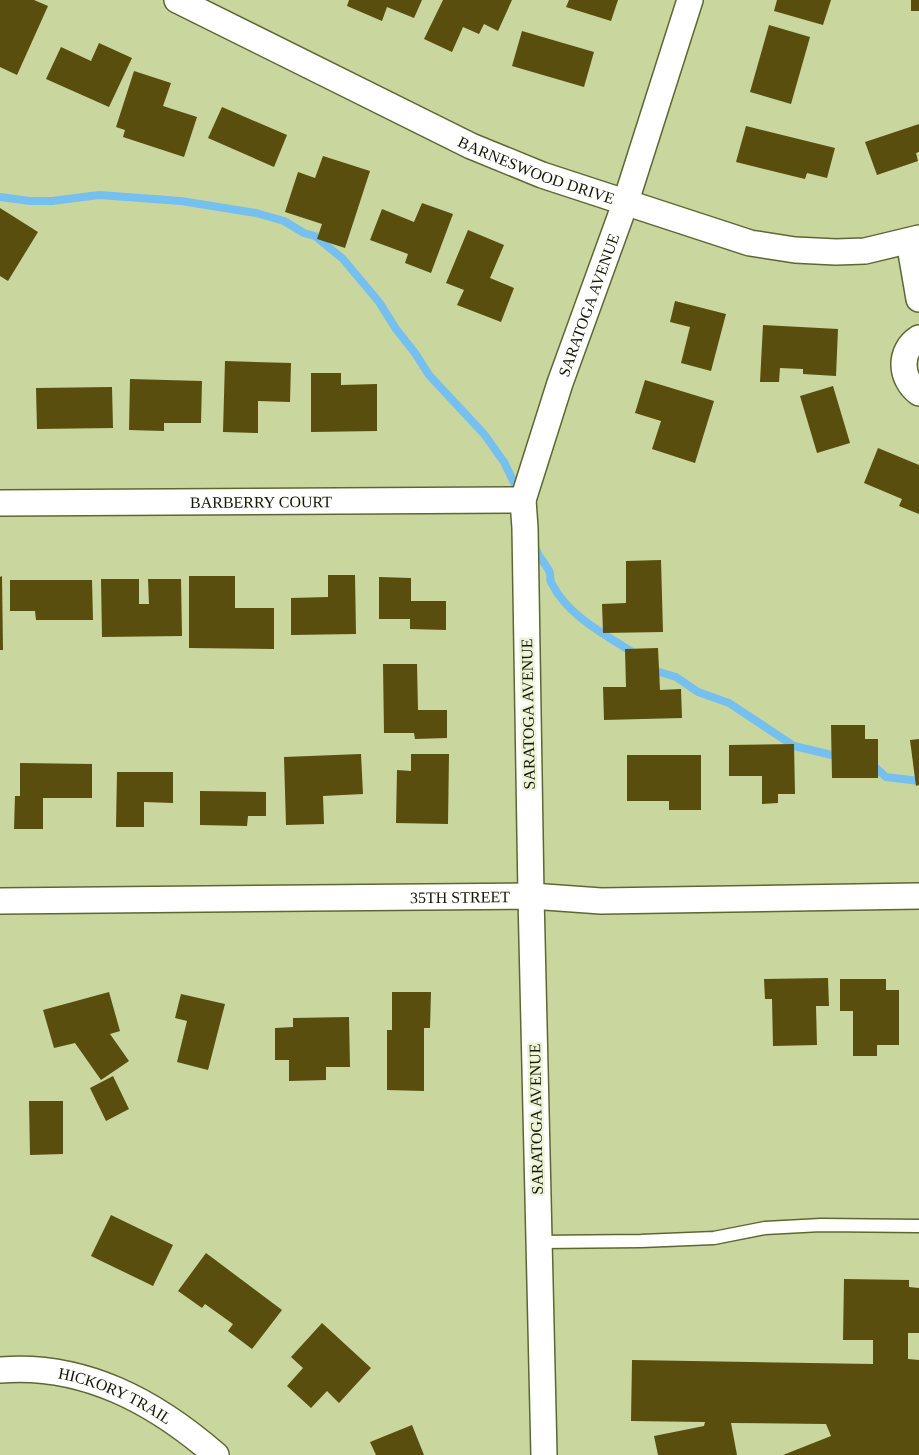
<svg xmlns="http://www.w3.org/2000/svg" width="919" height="1455" viewBox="0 0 919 1455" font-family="'Times New Roman',serif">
<rect width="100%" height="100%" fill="#c9d69d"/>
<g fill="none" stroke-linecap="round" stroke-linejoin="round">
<g stroke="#76c0f0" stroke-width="8">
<polyline points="0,197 30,201 52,201 99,195 181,201 256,213 284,221 304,233 315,236 343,259 379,302 396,329 415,353 429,375 484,434 504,462 519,493"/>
<path d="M535,546C537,557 546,563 550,573C551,577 549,580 552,584C569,617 605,634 635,654"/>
<polyline points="652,667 656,671 676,677 698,692 729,703 794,746 840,757"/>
<polyline points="870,765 876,768 886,777 919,781"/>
</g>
</g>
<g fill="#594e0d">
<polygon points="0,0 34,0 48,6 17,75 0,67"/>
<polygon points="349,0 422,0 414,18 387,7 382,21 347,6"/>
<polygon points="443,0 512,0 498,31 484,24 479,34 463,27 452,52 424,39"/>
<polygon points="569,0 618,0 611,21 566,7"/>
<polygon points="777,0 831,0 823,25 774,11"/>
<rect x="911" y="0" width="8" height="11"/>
<polygon points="769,25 810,37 791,104 750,92"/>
<polygon points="522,31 594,52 584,87 512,66"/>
<polygon points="99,43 132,58 109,107 46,79 61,47 91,61"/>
<polygon points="134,71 171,83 163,106 197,117 184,157 123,137 125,130 116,127"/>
<polygon points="222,107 287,135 274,167 208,138"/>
<polygon points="919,124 919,152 916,153 918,161 877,175 865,142"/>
<polygon points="746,126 835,148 827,178 807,173 805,179 736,162"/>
<polygon points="323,156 370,171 345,248 317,239 322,224 285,212 298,172 315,178"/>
<polygon points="422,203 453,214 431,273 405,263 408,254 370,240 382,209 414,222"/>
<polygon points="0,208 38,232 8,281 0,276"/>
<polygon points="468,230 504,245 490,278 514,288 501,322 457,305 464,290 446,283"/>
<polygon points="675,301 726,314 711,371 681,363 690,327 670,322"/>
<polygon points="763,325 838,329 836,376 803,374 803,369 780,368 779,382 760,382"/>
<polygon points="225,361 291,363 290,402 258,401 258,433 223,432"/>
<polygon points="311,373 341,373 341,385 377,384 377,431 311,432"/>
<polygon points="130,379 202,381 201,423 164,423 164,431 129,430"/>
<polygon points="645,380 714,401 695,463 652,449 661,421 635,413"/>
<polygon points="833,386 850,443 817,453 800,396"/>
<polygon points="112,387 113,428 37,429 36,388"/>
<polygon points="878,448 919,465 919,514 899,506 902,499 864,483"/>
<polygon points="661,560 663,632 603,633 602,604 626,603 626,561"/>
<polygon points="328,575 355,575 356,634 291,635 291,598 328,597"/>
<polygon points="2,576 3,650 0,650 0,577"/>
<polygon points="189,576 235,576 235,608 274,608 274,649 189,648"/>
<polygon points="379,577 411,578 411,601 446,601 446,630 410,629 410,619 379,619"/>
<polygon points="101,579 139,579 139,604 149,604 148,579 181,579 182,636 102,637"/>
<polygon points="10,580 92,580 93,620 36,620 35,611 10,611"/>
<polygon points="658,648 660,690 681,689 682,718 604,720 603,687 626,687 625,649"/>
<polygon points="383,664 417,664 418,710 447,710 447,738 415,739 414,733 384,733"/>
<polygon points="831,725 865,725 865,739 878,739 878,778 832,778"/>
<polygon points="919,739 919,785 916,786 910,740"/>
<polygon points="794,744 795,794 778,794 778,803 762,804 762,776 729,776 729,745"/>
<polygon points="361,754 363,794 323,796 324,824 286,825 284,757"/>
<polygon points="411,754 449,754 448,824 396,823 397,770 411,771"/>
<polygon points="627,755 701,755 701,810 669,810 669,801 627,801"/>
<polygon points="20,763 92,764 92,798 43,798 43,829 14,829 15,796 20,796"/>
<polygon points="117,772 173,772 173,803 144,802 144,827 116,827"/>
<polygon points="200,791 266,792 266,816 248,816 247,826 200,825"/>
<polygon points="828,978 829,1006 816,1006 817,1045 773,1046 772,999 765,999 764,979"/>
<polygon points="840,979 886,979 886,990 899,990 899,1045 877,1045 877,1056 853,1056 853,1011 840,1011"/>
<polygon points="109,992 120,1031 110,1034 129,1061 101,1080 75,1043 54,1048 43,1010"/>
<polygon points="392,992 431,992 430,1028 424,1028 424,1091 387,1090 387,1030 392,1030"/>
<polygon points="181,994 225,1004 208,1070 177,1062 187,1021 175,1018"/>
<polygon points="349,1017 350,1067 326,1067 326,1080 289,1081 289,1060 275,1060 275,1028 293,1027 293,1018"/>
<polygon points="113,1076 129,1109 106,1121 90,1088"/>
<polygon points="29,1101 63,1101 63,1154 30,1155"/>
<polygon points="111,1215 173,1245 153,1286 91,1256"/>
<polygon points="206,1253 282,1310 252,1349 228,1331 233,1324 205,1304 202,1308 178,1291"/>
<polygon points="844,1279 909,1280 909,1287 919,1288 919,1333 908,1333 908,1359 919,1360 919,1455 783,1455 831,1436 826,1424 731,1423 737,1455 658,1455 654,1436 704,1426 705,1422 631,1421 632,1360 873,1364 873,1340 843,1340"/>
<polygon points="322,1323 371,1368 339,1403 327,1391 311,1408 287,1386 303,1368 291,1357"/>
<polygon points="412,1425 424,1455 376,1455 370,1442"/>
</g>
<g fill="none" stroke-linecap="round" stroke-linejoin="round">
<defs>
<polyline id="lane" points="539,1242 641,1241 714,1238 765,1228 821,1225 919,1226"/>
<g id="street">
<path id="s1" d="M177,0L471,146L542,175L750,243L795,250L836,252L865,251L919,238"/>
<polyline points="909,241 919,299"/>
<path d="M919,338C898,351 900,379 919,393"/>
<path id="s2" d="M0,503L523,500"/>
<path id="s3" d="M0,901L531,896L601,901L919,896"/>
<path id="s4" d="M0,1370C84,1363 155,1402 216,1455"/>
<path id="s5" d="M544,1455L531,896L525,528L523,500L560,383L626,201L690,0"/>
</g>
</defs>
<use href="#lane" stroke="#5d6733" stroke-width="15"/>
<use href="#street" stroke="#5d6733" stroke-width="28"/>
<use href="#lane" stroke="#fff" stroke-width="12"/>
<use href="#street" stroke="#fff" stroke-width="25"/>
</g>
<g text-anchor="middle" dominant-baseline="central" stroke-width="5" stroke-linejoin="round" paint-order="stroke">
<g font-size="16" fill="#131703" stroke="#ecf3d7">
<text stroke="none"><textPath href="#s1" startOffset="398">BARNESWOOD DRIVE</textPath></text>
<text stroke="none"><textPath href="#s5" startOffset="1161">SARATOGA AVENUE</textPath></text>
<text stroke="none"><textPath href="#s2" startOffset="261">BARBERRY COURT</textPath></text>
<text transform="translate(528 714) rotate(-91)">SARATOGA AVENUE</text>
<text stroke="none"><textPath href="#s3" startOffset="460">35TH STREET</textPath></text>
<text transform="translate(536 1119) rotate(-91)">SARATOGA AVENUE</text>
<text stroke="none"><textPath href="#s4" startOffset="120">HICKORY TRAIL</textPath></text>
</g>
</g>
</svg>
